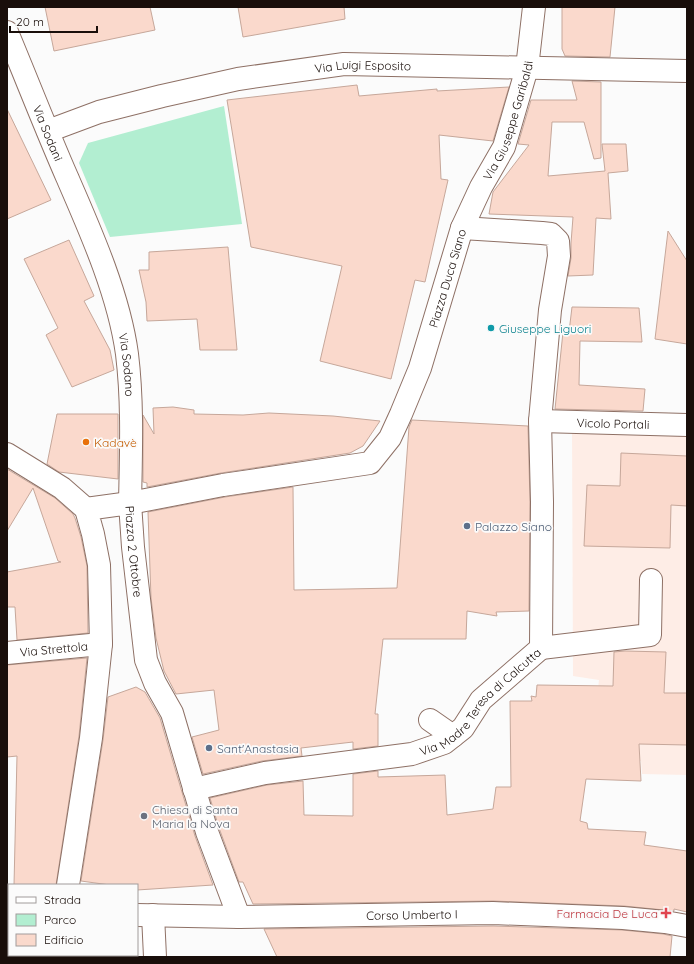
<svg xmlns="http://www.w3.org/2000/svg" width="694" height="964" viewBox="0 0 694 964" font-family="Quicksand,sans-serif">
<rect width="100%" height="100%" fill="#fbfbfb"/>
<polygon fill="#feede6" points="572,428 687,432 687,775 642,774 641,761 590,759 599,680 573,676"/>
<polygon fill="#b2eed1" points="224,106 242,224 110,237 79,163 88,143"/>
<g fill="#fad9cc" stroke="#c6a79a">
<polygon points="45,7 150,7 155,30 54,51"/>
<polygon points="238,7 344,7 345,19 243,37"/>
<polygon points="562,7 615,7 610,57 565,56 562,49"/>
<polygon points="572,81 601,82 601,158 594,159 584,122 552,122 548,176 605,171 602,144 626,144 628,171 608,173 611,219 596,218 593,275 568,276 571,258 571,243 573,217 489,214 493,192 529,145 518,144 531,100 577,100"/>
<polygon points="357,85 359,96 437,89 437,91 509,87 493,141 439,135 441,179 448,180 425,282 415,280 391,379 320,361 342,266 251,247 227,100"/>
<polygon points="7,109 51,200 7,219"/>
<polygon points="668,231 687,261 687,344 655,339"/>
<polygon points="69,240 94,296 84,301 110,350 114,370 72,387 46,335 58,328 24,259"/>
<polygon points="228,247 237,350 200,350 197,319 147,321 146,302 139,270 149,270 149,252"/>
<polygon points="572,307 639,308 642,342 580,341 579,385 645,389 643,411 555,409 563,332 569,332"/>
<polygon points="173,407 194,410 194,414 243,415 269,413 333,416 380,421 363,446 350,453 221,473 147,487 147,483 143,482 143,415 154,434 153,408"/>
<polygon points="57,414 118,414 118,479 59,472 47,464"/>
<polygon points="412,420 528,426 530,502 529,611 496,612 497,616 467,611 466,639 383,639 375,714 378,714 378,746 353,749 353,742 301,748 302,756 262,761 203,774 192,737 219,730 214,690 176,694 164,671 156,638 151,598 148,512 225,497 293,487 294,590 397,588 409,427"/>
<polygon points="621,453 687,456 687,506 671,505 670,548 584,546 587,485 620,486"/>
<polygon points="7,469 55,498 73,514 75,518 81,537 87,566 88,633 17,640 15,607 7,607 7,572 61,562 58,561 33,488 7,531"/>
<polygon points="625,651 666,652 664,693 687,693 687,745 639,744 641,781 586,779 580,821 587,823 588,829 646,832 644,845 687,851 687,912 674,909 674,911 624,906 493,901 253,904 243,882 239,882 219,828 210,798 267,785 303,781 304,815 353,816 353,774 378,771 378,777 445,775 447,815 493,809 496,787 511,787 510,701 532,701 531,696 536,697 537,685 613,686 614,652"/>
<polygon points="87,658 79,736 56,885 14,885 17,756 7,757 7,665"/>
<polygon points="136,687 145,692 160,718 195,836 213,885 137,890 137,885 110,885 81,881 103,740 108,697"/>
<polygon points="493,926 622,930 663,934 672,936 670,957 277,957 264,929"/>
</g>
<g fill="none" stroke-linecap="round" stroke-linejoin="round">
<defs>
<g id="minor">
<path id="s1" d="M7,32C27,80 46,129 67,177C91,232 119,295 127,354C133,403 131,453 130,503L223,485L370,463L390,438L401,414L420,368L462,228L481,187L504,147L527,68L534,7"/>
<path id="s2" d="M48,131L99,112L162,96L238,79L344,64L687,71"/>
<path id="s3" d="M540,421L687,425"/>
<polyline points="7,454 62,488 86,509"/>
<polyline points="541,648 650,635 651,580"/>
<path id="s4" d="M7,653L101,644"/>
<polyline points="430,720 453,736"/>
<path id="s5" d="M194,789L265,773L412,754L444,743L463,728L481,700L541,648L542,502L540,421L550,310L559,256L558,241L551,234L542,233L462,228"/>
<path id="s6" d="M68,885L91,738L101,644L99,565L93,534L86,509L130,503L133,547L146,660L155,683L172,713L207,832L239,917"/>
<path id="s7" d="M137,915L239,917L493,913L623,918L665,922L687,926"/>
<polyline points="153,915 155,957"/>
<polyline points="7,916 9,916"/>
</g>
</defs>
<use href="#minor" stroke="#8e7065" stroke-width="24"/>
<use href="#minor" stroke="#fff" stroke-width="22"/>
</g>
<circle fill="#0f9aa8" stroke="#fbfbfb" stroke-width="1.5" cx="491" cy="328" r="4"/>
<circle fill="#e8710a" stroke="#fbfbfb" stroke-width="1.5" cx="86" cy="442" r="4"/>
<g fill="#5c6f8a" stroke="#fbfbfb" stroke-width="1.5">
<circle cx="467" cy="526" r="4"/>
<circle cx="209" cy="748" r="4"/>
</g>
<circle fill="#6b7280" stroke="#fbfbfb" stroke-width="1.5" cx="144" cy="816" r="4"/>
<path fill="#e0444e" stroke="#fbfbfb" stroke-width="1.5" d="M664 907h4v4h4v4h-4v4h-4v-4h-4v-4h4z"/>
<g text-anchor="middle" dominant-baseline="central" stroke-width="3.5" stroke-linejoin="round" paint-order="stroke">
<g font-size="12" fill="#190e0a" stroke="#fbfbfb">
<text stroke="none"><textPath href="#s2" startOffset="323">Via Luigi Esposito</textPath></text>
<text stroke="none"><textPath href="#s1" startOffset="1109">Via Giuseppe Garibaldi</textPath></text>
<text stroke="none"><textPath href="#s1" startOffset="109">Via Sodani</textPath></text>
<text stroke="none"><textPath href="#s1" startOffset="939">Piazza Duca Siano</textPath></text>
<text stroke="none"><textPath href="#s1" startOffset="355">Via Sodano</textPath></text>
<text stroke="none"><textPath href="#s3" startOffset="73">Vicolo Portali</textPath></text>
<text stroke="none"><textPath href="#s6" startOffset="473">Piazza 2 Ottobre</textPath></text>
<text stroke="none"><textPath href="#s4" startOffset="47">Via Strettola</textPath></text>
<text stroke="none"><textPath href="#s5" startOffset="309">Via Madre Teresa di Calcutta</textPath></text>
<text stroke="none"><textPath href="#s7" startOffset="275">Corso Umberto I</textPath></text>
</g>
<g font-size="12" fill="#0d838f" stroke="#fbfbfb" text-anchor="start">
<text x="499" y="328">Giuseppe Liguori</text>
</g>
<g font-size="12" fill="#c56008" stroke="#fbfbfb" text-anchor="start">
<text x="94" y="442">Kadavè</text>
</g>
<g font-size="12" fill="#4e5e75" stroke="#fbfbfb" text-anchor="start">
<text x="475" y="526">Palazzo Siano</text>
<text x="217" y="748">Sant'Anastasia</text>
</g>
<g font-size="12" fill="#5b616d" stroke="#fbfbfb" text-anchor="start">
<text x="152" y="809">Chiesa di Santa<tspan x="152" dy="14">Maria la Nova</tspan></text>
</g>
<g font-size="12" fill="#be3a42" stroke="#fbfbfb" text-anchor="end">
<text x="658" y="913">Farmacia De Luca</text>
</g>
</g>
<rect width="694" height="964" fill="none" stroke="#190e0a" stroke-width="16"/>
<rect x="8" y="884" width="130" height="72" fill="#fbfbfb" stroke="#a19c9b"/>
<rect x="16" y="897" width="20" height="6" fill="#ffffff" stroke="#a19c9b"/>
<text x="44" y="904" font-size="12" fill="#190e0a">Strada</text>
<rect x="16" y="914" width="20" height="12" fill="#b2eed1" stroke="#a19c9b"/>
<text x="44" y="924" font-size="12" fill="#190e0a">Parco</text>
<rect x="16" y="934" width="20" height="12" fill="#fad9cc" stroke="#a19c9b"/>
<text x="44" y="944" font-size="12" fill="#190e0a">Edificio</text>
<path d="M10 26v6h87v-6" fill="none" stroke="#190e0a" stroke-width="2"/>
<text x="16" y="26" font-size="12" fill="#190e0a" stroke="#fbfbfb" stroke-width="3" paint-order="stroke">20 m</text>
</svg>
